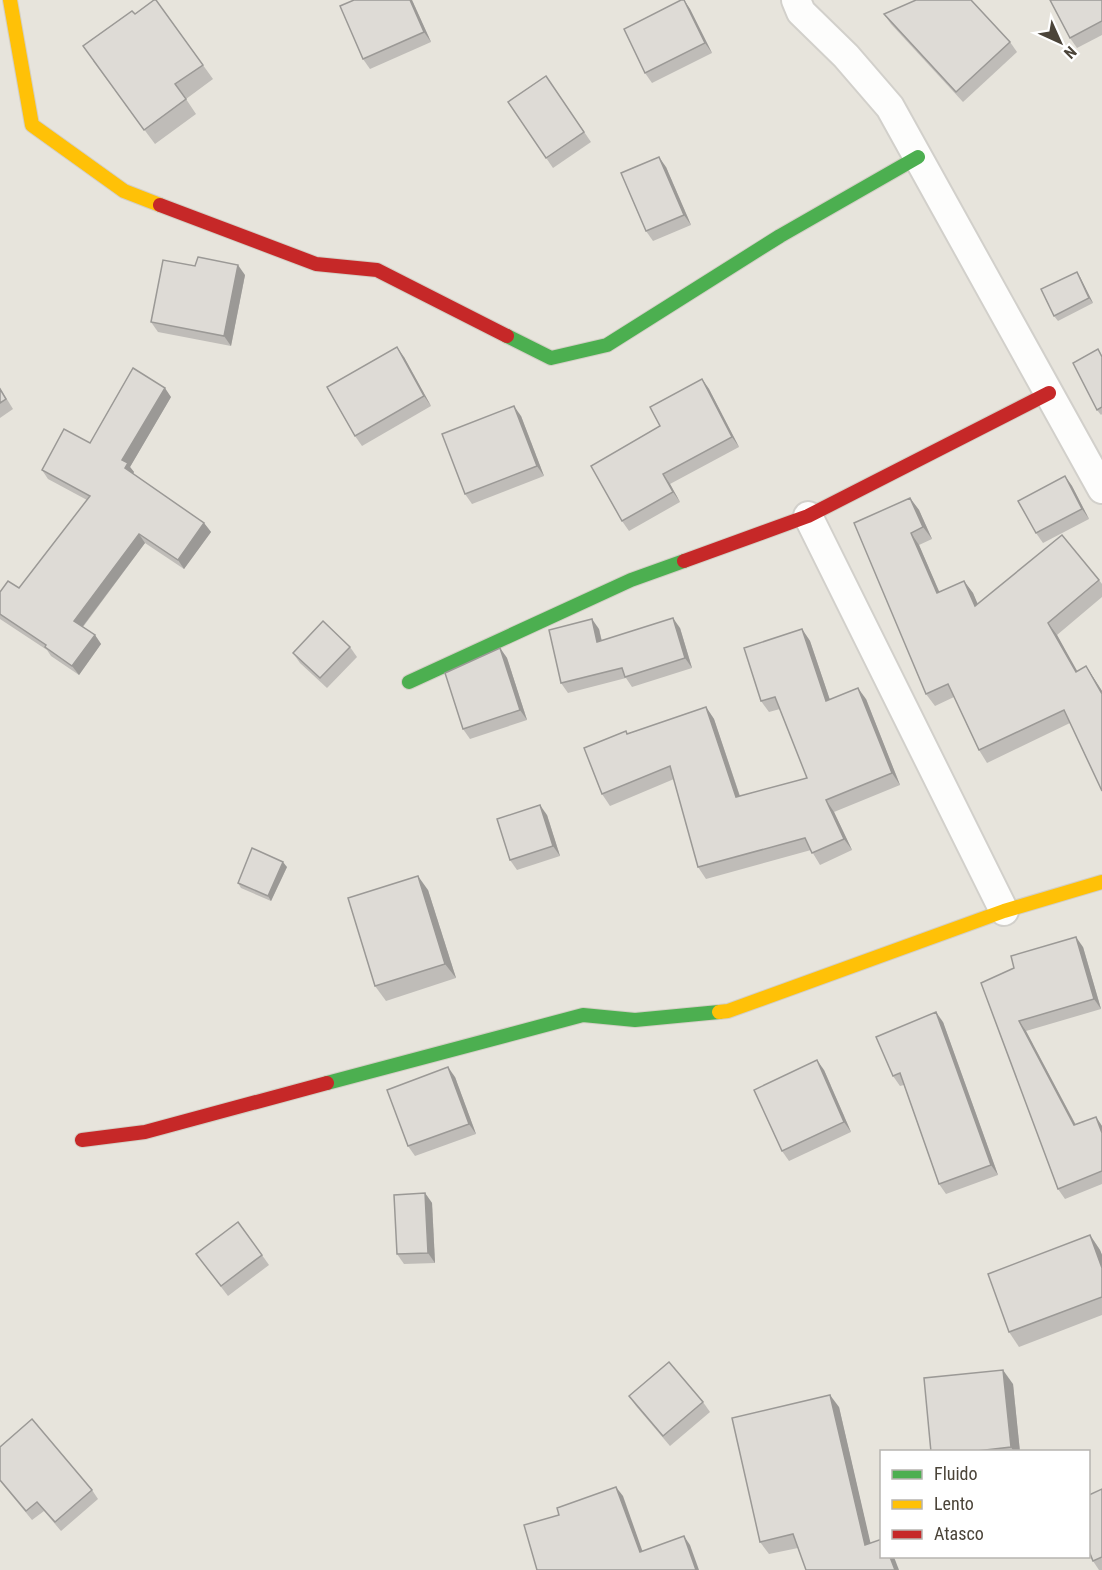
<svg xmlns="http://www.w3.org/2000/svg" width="1102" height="1570" viewBox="0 0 1102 1570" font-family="'Roboto Condensed',sans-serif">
<rect width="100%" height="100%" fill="#f4f2ee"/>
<path fill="#e7e4dc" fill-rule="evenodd" d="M0,0H1102V1570H0ZM882,1452H1088V1556H882Z"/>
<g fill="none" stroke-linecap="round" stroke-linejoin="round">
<defs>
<g id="street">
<polyline points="796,0 801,12 846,56 890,107 1102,489"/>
<polyline points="808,516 1004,911"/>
</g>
<g id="fast">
<polyline points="507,336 551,358 607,345 780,236 918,157"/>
<polyline points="409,682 631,580 684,561"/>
<polyline points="327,1083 583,1015 635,1020 719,1012"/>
</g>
<g id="slow">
<polyline points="10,0 32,125 124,191 160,205"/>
<polyline points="719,1012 728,1011 1004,911 1102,882"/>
</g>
<g id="jam">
<polyline points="160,205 316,264 377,270 507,336"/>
<polyline points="684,561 808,516 1049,393"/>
<polyline points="82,1140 145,1132 327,1083"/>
</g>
</defs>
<use href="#street" stroke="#d2d0cb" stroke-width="32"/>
<use href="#fast" stroke="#d3cfc5" stroke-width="16"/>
<use href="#slow" stroke="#d3cfc5" stroke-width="16"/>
<use href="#jam" stroke="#d3cfc5" stroke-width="16"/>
<use href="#street" stroke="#fdfdfc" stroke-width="28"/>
<use href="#fast" stroke="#4caf50" stroke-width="14"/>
<use href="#slow" stroke="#ffc107" stroke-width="14"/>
<use href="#jam" stroke="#c62828" stroke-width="14"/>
</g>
<g fill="#bfbcb8">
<polygon points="156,0 213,79 186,99 196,114 155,144 93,61 135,14"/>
<polygon points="412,0 431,42 370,69 363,59"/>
<polygon points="684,0 690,9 712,53 652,83 645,73"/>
<polygon points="1102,0 1102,35 1077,48 1070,38"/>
<polygon points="884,14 1010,42 1017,52 963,102 891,24"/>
<polygon points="546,76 591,142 553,168 508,102"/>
<polygon points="666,167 691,225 653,241 646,231"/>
<polygon points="1077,272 1080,277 1093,303 1058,321 1054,316"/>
<polygon points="245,275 231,346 158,332 151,322"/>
<polygon points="1098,349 1102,356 1102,414 1101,415 1097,410"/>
<polygon points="404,357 431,406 362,446 355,436"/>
<polygon points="702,379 709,389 739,447 670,484 680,502 629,531 622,521 660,426"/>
<polygon points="0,388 13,409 0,418"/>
<polygon points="171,397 130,467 134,472 133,474 204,523 211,532 184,569 145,543 83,627 95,635 101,644 79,675 51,656 47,650 0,619 0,592 19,588 87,500 48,479 42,470"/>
<polygon points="521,416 544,476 472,504 465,494"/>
<polygon points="1065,476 1072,486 1089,519 1043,543 1036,533"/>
<polygon points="910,498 919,510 932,539 919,545 939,592 964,581 973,593 977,604 1099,580 1102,584 1102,597 1057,635 1077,672 1086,666 1102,691 1102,791 1070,723 987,763 979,750 954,697 935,706 926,694 854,523"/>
<polygon points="680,628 692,668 632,687 626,678 568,693 561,683 599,629 602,641"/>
<polygon points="802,629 810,641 830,700 866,699 900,785 834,812 852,850 820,865 811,850 706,879 698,867 674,779 610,806 602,794 628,734 706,707 714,719 740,796 807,778 780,709 769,712 761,701"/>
<polygon points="350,647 357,657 327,688 300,663 293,653"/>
<polygon points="500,648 507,658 527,720 470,739 463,729"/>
<polygon points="547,815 560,856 517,870 510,860"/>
<polygon points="287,867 271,901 241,888 238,883"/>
<polygon points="428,890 456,978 386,1001 375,986"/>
<polygon points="1083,947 1101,1009 1026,1031 1076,1125 1096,1117 1102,1126 1102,1184 1065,1199 1058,1189 981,983"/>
<polygon points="943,1022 998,1175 946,1194 939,1184 904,1085 900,1086 893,1076"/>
<polygon points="824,1070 851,1132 789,1161 782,1151"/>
<polygon points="455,1077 476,1134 415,1156 408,1146"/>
<polygon points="425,1193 432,1203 435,1263 404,1264 397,1254"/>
<polygon points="1090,1235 1100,1250 1102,1255 1102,1315 1019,1347 1009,1332"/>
<polygon points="196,1254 262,1255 269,1265 228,1296"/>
<polygon points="1013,1384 1020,1452 931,1452"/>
<polygon points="629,1396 703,1402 710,1412 670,1446 636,1406"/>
<polygon points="839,1407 870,1543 798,1548 769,1554 760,1542"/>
<polygon points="0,1447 92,1490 98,1499 61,1531 44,1511 32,1520 0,1481"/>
<polygon points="1102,1489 1102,1570 1099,1570 1093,1561"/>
</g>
<g fill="#9b9996">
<polygon points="410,0 412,0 431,42 424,32"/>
<polygon points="684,0 690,9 712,53 705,43"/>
<polygon points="659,157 666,167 691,225 684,215"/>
<polygon points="238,265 245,275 231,346 224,336"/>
<polygon points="1077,272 1080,277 1093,303 1089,298"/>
<polygon points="397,347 404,357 431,406 424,396"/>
<polygon points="702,379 709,389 739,447 732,437"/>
<polygon points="165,388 171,397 130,467 134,472 131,477 125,468 122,460"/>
<polygon points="514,406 521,416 544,476 537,466"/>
<polygon points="663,474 670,484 680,502 673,492"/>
<polygon points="1065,476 1072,486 1089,519 1082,509"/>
<polygon points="910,498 919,510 932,539 923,527"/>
<polygon points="204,523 211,532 184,569 178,560"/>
<polygon points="911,533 919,545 945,605 937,593"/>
<polygon points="139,534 145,543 80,630 74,621"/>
<polygon points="964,581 973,593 984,618 975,606"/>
<polygon points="673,618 680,628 692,668 685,658"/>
<polygon points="592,619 599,629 604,652 597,642"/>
<polygon points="1048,623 1057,635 1085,685 1076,672"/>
<polygon points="802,629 810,641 834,712 826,701"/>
<polygon points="95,635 101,644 79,675 72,666"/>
<polygon points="500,648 507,658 527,720 520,710"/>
<polygon points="1086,666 1102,691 1102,694"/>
<polygon points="858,688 866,699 900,785 892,773"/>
<polygon points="706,707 714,719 744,809 736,797"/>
<polygon points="826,800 834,812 852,850 844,839"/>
<polygon points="540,805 547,815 560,856 553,846"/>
<polygon points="283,862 287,867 271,901 268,896"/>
<polygon points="418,876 428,890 456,978 445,964"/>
<polygon points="1076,937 1083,947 1101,1009 1094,999"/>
<polygon points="936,1012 943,1022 998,1175 991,1165"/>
<polygon points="1019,1021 1026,1031 1081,1135 1074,1125"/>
<polygon points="817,1060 824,1070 851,1132 844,1122"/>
<polygon points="448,1067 455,1077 476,1134 469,1124"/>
<polygon points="1096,1117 1102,1126 1102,1133"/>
<polygon points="425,1193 432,1203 435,1263 428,1253"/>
<polygon points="1090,1235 1100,1250 1102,1255 1102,1268"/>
<polygon points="1003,1370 1013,1384 1020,1452 1014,1452 1011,1447"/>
<polygon points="830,1395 839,1407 874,1558 865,1545"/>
<polygon points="616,1487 623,1496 646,1561 640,1552"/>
<polygon points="684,1536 690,1545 699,1570 696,1570"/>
<polygon points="890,1557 894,1557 899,1570 895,1570"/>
</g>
<g fill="#dedbd6" stroke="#9b9996" stroke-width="1.5">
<polygon points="154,0 156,0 203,65 175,84 186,99 144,130 83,46 132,11 135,14"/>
<polygon points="354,0 410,0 424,32 363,59 340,6"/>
<polygon points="681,0 684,0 705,43 645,73 624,29"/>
<polygon points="916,0 971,0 1010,42 956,92 884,14"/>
<polygon points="1050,0 1102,0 1102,21 1070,38"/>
<polygon points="546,76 584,132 546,158 508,102"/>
<polygon points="659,157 684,215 646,231 621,173"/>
<polygon points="198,257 238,265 224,336 151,322 163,260 195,266"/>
<polygon points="1077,272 1089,298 1054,316 1041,289"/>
<polygon points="397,347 424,396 355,436 327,387"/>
<polygon points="1098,349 1102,357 1102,407 1097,410 1073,363"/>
<polygon points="133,368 165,388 122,460 128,463 125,468 204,523 178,560 139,534 74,621 95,635 72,666 45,647 46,645 0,614 0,592 8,581 19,588 90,496 42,470 64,429 90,443"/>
<polygon points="702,379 732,437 663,474 673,492 622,521 591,466 660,426 650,407"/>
<polygon points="0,389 6,399 0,403"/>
<polygon points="514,406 537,466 465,494 442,434"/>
<polygon points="1065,476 1082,509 1036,533 1018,501"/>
<polygon points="910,498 923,527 911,533 937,593 964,581 975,606 1062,535 1099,580 1048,623 1076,672 1086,666 1102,694 1102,791 1064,710 979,750 948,684 926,694 854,523"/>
<polygon points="673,618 685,658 625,677 622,668 561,683 549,630 592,619 597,642"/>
<polygon points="323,621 350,647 320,678 293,653"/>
<polygon points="802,629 826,701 858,688 892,773 826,800 844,839 812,853 805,838 698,867 670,766 602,794 584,748 626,731 627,734 706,707 736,797 807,778 775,697 761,701 744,648"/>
<polygon points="500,648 520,710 463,729 445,673"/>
<polygon points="540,805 553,846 510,860 497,819"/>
<polygon points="252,848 283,862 268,896 238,883"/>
<polygon points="418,876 445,964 375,986 348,898"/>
<polygon points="1076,937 1094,999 1019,1021 1074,1125 1096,1117 1102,1133 1102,1171 1058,1189 981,983 1014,968 1011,956"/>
<polygon points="936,1012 991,1165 939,1184 900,1073 893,1076 876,1037"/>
<polygon points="817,1060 844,1122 782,1151 754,1090"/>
<polygon points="448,1067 469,1124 408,1146 387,1090"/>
<polygon points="425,1193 428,1253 397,1254 394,1195"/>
<polygon points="238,1222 262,1255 221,1286 196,1254"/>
<polygon points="1090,1235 1102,1268 1102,1297 1009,1332 988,1274"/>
<polygon points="669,1362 703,1402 663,1436 629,1396"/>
<polygon points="1003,1370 1011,1447 968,1452 931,1452 924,1378"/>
<polygon points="830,1395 865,1545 882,1539 882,1557 890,1557 895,1570 806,1570 793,1534 760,1542 732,1418"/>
<polygon points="32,1419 92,1490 55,1522 37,1502 26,1511 0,1480 0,1447"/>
<polygon points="616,1487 640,1552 684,1536 696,1570 537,1570 524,1525 559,1515 557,1508"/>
<polygon points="1102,1489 1102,1557 1093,1561 1089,1551 1089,1495"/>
</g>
<rect x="880" y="1450" width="210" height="108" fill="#ffffff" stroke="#b7b4b0" stroke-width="1.5"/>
<rect x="892" y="1470" width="30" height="9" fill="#4caf50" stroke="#b7b4b0" stroke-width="1.5"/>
<text x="934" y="1480" font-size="18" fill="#4b4439">Fluido</text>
<rect x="892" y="1500" width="30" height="9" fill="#ffc107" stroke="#b7b4b0" stroke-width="1.5"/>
<text x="934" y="1510" font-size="18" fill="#4b4439">Lento</text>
<rect x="892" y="1530" width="30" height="9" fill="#c62828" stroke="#b7b4b0" stroke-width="1.5"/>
<text x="934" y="1540" font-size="18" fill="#4b4439">Atasco</text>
<g transform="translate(1060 42) rotate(135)" stroke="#ffffff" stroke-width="4.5" paint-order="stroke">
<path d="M0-4.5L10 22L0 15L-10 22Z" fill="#4b4439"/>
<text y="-9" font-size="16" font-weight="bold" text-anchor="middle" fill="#4b4439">N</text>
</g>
</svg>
